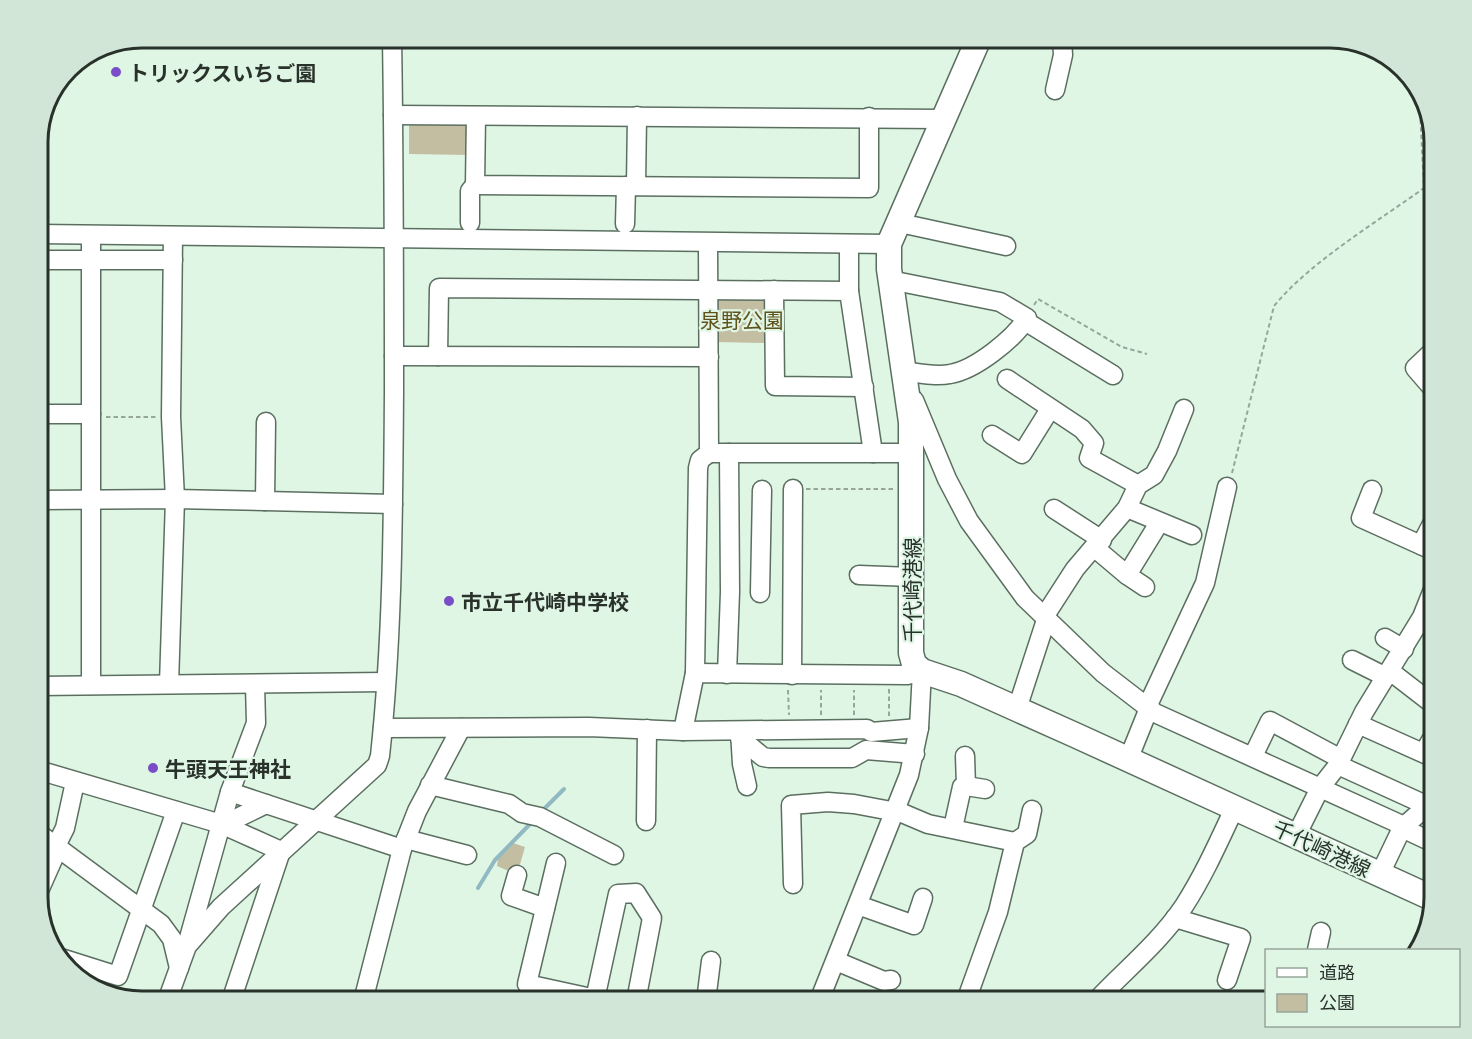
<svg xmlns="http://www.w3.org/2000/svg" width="1472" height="1039" viewBox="0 0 1472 1039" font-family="Commissioner,'Noto Sans JP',sans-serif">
<rect width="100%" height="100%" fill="#e0f6e5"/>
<g fill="#c3bda1">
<polygon points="413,121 464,122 469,128 470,155 409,154 409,126"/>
<polygon points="720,295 769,299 770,343 714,342 714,301"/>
<polygon points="513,843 525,847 517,875 497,866 498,859"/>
</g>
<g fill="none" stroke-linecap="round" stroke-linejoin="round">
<g stroke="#91b9c1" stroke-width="4">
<polyline points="542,811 564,789"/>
<polyline points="478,888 495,860 532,822"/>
</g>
<defs>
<g id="minor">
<polyline points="1055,90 1063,55 1062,38"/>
<polyline points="393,115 942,119"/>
<polyline points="476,116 475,185 869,188 869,117"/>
<polyline points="636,186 637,116"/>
<polyline points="470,223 470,191 475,185"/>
<polyline points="900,223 1006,246"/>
<polyline points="625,224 626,186"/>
<polyline points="38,234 889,244"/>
<polyline points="708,244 709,453 911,453"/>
<polyline points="38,260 173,260"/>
<path d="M890,280L1000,302L1027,318C1014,339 975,370 950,374C935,377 918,373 903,371"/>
<polyline points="774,290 775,386 864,387"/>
<polyline points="849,291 849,253"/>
<polyline points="1025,321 1113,375"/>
<polyline points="1434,350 1415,368 1434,390"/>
<polyline points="394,356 709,357"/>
<polyline points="438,356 439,288 849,291 873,453"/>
<polyline points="1007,379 1082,429 1094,443 1089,458 1138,485"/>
<polyline points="914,400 947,479 969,521 1025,598 1103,673 1155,713 1404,826"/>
<polyline points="38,414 91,414"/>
<polyline points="992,435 1022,454 1050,409"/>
<polyline points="1372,490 1361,518 1434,551"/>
<polyline points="38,500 175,499 393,504"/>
<polyline points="265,501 266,422"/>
<polyline points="1127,508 1192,535"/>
<polyline points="1054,509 1102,540"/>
<polyline points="1421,545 1434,520"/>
<polyline points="1095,548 1127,575 1159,523"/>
<polyline points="859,575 912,577"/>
<polyline points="1127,575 1145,587"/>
<polyline points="760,593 762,490"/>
<polyline points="1044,617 1075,569 1127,508 1138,485 1154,475 1167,451 1184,409"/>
<polyline points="1385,638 1404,649"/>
<polyline points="1352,660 1386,677"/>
<polyline points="1390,671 1434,705"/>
<polyline points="695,673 698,468 700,460 709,453"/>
<polyline points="727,674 730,592 729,453"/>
<polyline points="792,675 793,489"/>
<polyline points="169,684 175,499 171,417 173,236"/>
<polyline points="91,685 91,236"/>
<polyline points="38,686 385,682"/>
<polyline points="1147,707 1205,583 1227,487"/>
<polyline points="1017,709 1046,620"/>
<polyline points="1358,724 1434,758"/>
<polyline points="383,728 589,727 683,731 695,673 907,675 922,671 919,728 909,775 819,1001"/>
<polyline points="683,731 867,729 871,732 919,728"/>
<polyline points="740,731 742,764 747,786"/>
<polyline points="740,738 763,757 769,758 852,758 866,750 915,754"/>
<polyline points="1424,752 1434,735"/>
<polyline points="1253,756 1270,721 1341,759"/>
<polyline points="1128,760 1149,708"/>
<polyline points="1338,765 1428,806"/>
<polyline points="38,770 221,824 281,851 231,1001"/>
<polyline points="430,785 509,804 522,813 540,817 614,855"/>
<polyline points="966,786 985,789"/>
<polyline points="230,792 402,849"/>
<polyline points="646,821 647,729"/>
<polyline points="223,825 266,804"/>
<polyline points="953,828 962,787 966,786 965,756"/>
<polyline points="1402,828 1434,843"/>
<polyline points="38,833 161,924 172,939 179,968"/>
<polyline points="1296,836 1320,788 1338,765 1364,712 1422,617 1434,587"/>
<polyline points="406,839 467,855"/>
<polyline points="56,846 65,828 75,782"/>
<polyline points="556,863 527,984 605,1001"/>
<polyline points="1380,874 1402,828 1434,800"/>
<polyline points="517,875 511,896 545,908"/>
<polyline points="793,884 791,805 828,802 854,804 902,813 928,824 1015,842"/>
<polyline points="38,893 58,848"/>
<polyline points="858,905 914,925 923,898"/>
<polyline points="1175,918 1241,938 1227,980"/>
<polyline points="187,945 230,792 256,723 255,684"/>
<polyline points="1317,950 1321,932"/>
<polyline points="61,958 118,976 176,811"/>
<polyline points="836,961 884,981 891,980"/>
<polyline points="595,999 618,894 636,893 652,918 636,1001"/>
<path d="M167,1001L187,946L221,907L377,765L380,756C393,635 393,514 394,393C394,274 394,156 392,38"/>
<polyline points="363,1001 402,849 417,811 461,728"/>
<polyline points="706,1001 711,961"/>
<polyline points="966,1001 998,912 1015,842 1027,834 1032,810"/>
<path d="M1096,1001C1125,970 1160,942 1184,906C1204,875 1219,841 1235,807"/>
</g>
<polyline id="major" points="979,38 889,244 889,269 911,422 911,653 914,664 922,671 961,684 1075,735 1434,899"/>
</defs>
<use href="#minor" stroke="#5b6f60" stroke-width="21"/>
<use href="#major" stroke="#5b6f60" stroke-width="27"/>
<g stroke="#96a699" stroke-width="2" stroke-dasharray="4.5 3" stroke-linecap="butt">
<polyline points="1034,305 1038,299 1122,347 1147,354"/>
<polyline points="106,417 157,417"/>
<path d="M1232,473L1274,306C1310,262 1377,222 1424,188L1419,90"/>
<polyline points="806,489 894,489"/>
<polyline points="889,689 889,716"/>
<polyline points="788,690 789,715"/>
<polyline points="821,715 821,690"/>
<polyline points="854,715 854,690"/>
</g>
<use href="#minor" stroke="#fff" stroke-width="18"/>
<use href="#major" stroke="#fff" stroke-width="24"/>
</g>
<g fill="#784dc6" stroke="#e0f6e5" stroke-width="2">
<circle cx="116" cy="72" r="6"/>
<circle cx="449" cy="601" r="6"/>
<circle cx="153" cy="768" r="6"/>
</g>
<g text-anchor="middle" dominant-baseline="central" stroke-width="4.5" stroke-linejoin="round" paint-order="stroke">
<g font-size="21" font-weight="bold" fill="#29312b" stroke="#e0f6e5" text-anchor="start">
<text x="128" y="72">トリックスいちご園</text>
<text x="461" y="601">市立千代崎中学校</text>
<text x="165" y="768">牛頭天王神社</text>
</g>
<g font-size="21" fill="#5f521b" stroke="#e0f6e5">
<text x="742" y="319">泉野公園</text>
</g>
<g font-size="21" fill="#29312b" stroke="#e0f6e5">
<text transform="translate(911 590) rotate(-90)">千代崎港線</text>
<text transform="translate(1322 848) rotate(25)">千代崎港線</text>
</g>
</g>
<path d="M0 0H1472V1039H0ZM142 48H1330A94 94 0 0 1 1424 142V897A94 94 0 0 1 1330 991H142A94 94 0 0 1 48 897V142A94 94 0 0 1 142 48Z" fill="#d1e6d6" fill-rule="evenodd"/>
<path fill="none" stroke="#29312b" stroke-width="3" d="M142 48H1330A94 94 0 0 1 1424 142V897A94 94 0 0 1 1330 991H142A94 94 0 0 1 48 897V142A94 94 0 0 1 142 48Z"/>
<rect x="1265" y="949" width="195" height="78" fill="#e0f6e5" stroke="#97a79b" stroke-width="1.5"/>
<rect x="1277" y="968" width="30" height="9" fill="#ffffff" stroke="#97a79b" stroke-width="1.5"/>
<text x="1319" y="979" font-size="18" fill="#29312b">道路</text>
<rect x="1277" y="994" width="30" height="18" fill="#c3bda1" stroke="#97a79b" stroke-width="1.5"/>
<text x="1319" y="1009" font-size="18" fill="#29312b">公園</text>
</svg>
